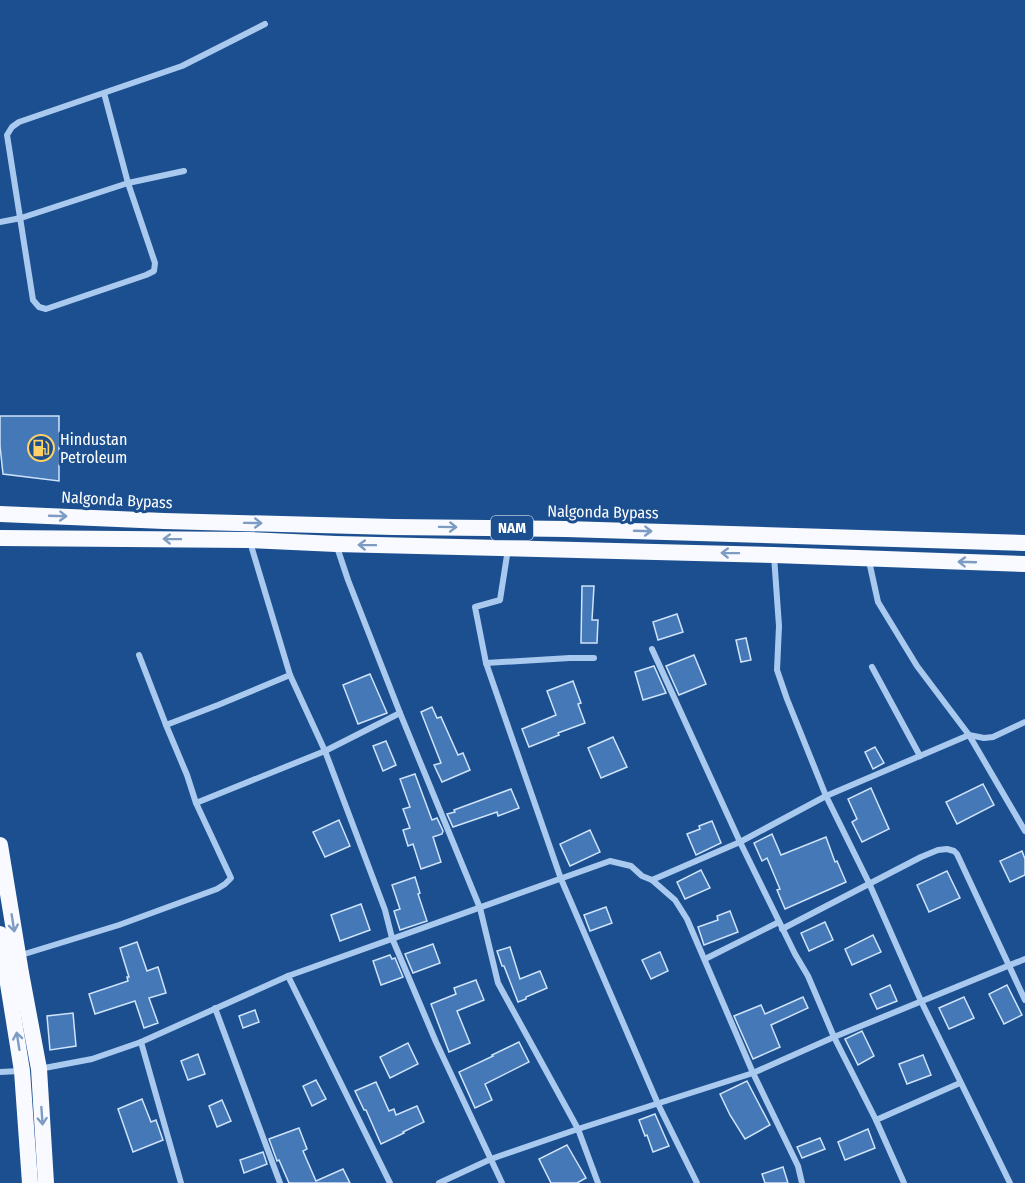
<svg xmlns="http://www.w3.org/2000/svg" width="1025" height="1183" viewBox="0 0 1025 1183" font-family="'Fira Sans Condensed',sans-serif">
<rect width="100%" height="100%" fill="#1b4f8f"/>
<g fill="#4478b7" stroke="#cfe3fa" stroke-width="1.5">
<polygon points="0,416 59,416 59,481 3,474 0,446"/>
<polygon points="582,586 594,586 592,620 598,620 597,643 581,643"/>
<polygon points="677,614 683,632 658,640 653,622"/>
<polygon points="746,638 751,660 741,662 736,640"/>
<polygon points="694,655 706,684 679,695 666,666"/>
<polygon points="654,666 666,693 643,700 635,672"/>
<polygon points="370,674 387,713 358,724 343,685"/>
<polygon points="573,681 581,703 578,704 585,723 558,733 559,735 529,747 522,729 556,715 547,691"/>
<polygon points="432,707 437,718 441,717 458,755 463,753 470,770 442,782 434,765 441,763 421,712"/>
<polygon points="613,737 627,767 601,778 588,748"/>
<polygon points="386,741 396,765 383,771 373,746"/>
<polygon points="875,747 884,763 873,769 865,752"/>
<polygon points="415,774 432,820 437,818 443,831 442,834 433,837 441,862 421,869 413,844 408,846 403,830 410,828 403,809 410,807 400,779"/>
<polygon points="983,784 994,805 957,824 946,802"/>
<polygon points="871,788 889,829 862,842 852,822 857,819 848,799"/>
<polygon points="511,789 519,808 498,816 497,812 453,827 447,814 455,812 454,810"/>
<polygon points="339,820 350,846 325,857 313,832"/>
<polygon points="712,821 721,843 696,855 687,834 700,829 699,826"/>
<polygon points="590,830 600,852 570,866 560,844"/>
<polygon points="772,834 781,855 826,837 835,862 837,861 846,882 785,909 777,890 780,889 767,858 762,861 754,843"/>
<polygon points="1022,851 1025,859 1025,875 1010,882 1000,861"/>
<polygon points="701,870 710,888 685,899 677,882"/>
<polygon points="947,871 960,898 929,912 917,885"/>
<polygon points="415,877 420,893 418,894 427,921 400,930 394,911 400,909 392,885"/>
<polygon points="361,904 370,930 340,941 331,915"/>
<polygon points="606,907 612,923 590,931 584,915"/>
<polygon points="730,911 738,932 704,945 698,927 718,920 717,916"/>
<polygon points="825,922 833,940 809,951 801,933"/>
<polygon points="873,935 881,952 852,965 845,949"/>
<polygon points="137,942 147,971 158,967 166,993 149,998 158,1023 144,1028 135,1001 95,1014 89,994 128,981 127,977 129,977 120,948"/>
<polygon points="433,944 440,963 413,973 405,954"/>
<polygon points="510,947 520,979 540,971 547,988 526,997 526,999 518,1002 504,966 502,966 497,951"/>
<polygon points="660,952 668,971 651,979 642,960"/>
<polygon points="390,955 392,959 395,958 403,977 381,985 373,961"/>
<polygon points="476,980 484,1000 457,1011 470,1043 449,1052 431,1004 456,994 454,988"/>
<polygon points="890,985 897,1001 877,1009 870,994"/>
<polygon points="1007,985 1022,1015 1004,1024 989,994"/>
<polygon points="803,997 808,1008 771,1025 780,1047 753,1059 734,1016 761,1005 765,1014"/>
<polygon points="964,997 974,1018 949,1029 939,1008"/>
<polygon points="255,1010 259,1022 243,1028 239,1016"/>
<polygon points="73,1013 76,1046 50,1050 47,1016"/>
<polygon points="862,1031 874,1056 858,1065 845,1039"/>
<polygon points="519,1042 529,1062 485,1084 492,1100 475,1108 459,1072 493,1056 492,1055"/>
<polygon points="408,1043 418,1064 390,1078 380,1057"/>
<polygon points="198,1054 205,1074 188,1080 181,1061"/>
<polygon points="923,1055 931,1075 907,1084 899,1064"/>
<polygon points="316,1080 326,1099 312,1106 303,1086"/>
<polygon points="747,1081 770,1125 745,1139 730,1115 720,1094"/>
<polygon points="376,1082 389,1111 394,1109 396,1115 417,1106 424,1122 403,1132 404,1133 381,1144 366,1110 364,1110 355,1091"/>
<polygon points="142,1099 151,1122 156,1120 163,1140 133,1152 118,1109"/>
<polygon points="222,1100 231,1121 217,1127 209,1106"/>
<polygon points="655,1114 669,1146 653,1152 647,1135 645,1136 639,1120"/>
<polygon points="299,1128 307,1149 303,1151 316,1181 343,1169 350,1183 289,1183 279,1160 277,1161 269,1139"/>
<polygon points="868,1129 875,1148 845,1160 838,1142"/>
<polygon points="820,1138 825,1149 802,1158 797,1147"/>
<polygon points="567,1145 586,1178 577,1183 551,1183 539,1159"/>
<polygon points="263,1152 267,1164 244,1173 240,1160"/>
<polygon points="783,1167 788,1183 765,1183 762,1174"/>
</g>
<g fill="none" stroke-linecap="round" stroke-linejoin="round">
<g stroke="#a9c9ee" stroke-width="6">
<polyline points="104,93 128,183 155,263 154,271 146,275 46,309 39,307 33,300 7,135 12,127 19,122 182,66 265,24"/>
<polyline points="0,222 21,218 128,183 184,171"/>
<polyline points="250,542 290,675 218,705 166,725 187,775 196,803 325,751 400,713"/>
<polyline points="337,547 348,580 400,713 480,908 498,983 578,1129 598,1183"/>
<polyline points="508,549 500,600 475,607 486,663 561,879 658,1104 697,1183"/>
<polyline points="774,556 779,626 777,670 787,699 826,796 969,735 1025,831"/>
<polyline points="869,561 878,602 917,666 969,735 984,738 993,737 1025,722"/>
<polyline points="139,655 166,725"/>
<polyline points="486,663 570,658 594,658"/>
<polyline points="872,667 920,756"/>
<polyline points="290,675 325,751 385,910 392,938 436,1042 502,1183"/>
<polyline points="652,880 675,900 687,919 753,1073 798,1166 802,1183"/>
<polyline points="782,929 921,857 938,850 947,849 954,851 957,854 1025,1000"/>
<polyline points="18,956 119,925 217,889 225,884 231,878 196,803"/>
<polyline points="705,959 779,922"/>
<polyline points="288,976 390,1183"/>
<polyline points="215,1008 280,1183"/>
<polyline points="141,1042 181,1183"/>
<polyline points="39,1069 92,1059 141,1042 288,976 610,861 631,866 642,876 652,880 740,842 652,649"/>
<polyline points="0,1072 20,1071"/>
<polyline points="960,1083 876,1120 834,1037 808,976 795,954 740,842 826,796 869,883 921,1001 1010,1183"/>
<polyline points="876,1120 904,1183"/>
<polyline points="439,1183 491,1159 578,1129 753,1073 834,1037 1025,959"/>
</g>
<g stroke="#f8faff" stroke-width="16">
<polyline points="0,514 164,521 393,527 566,529 1025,543"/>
<polyline points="0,538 249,540 336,544 774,555 1025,564"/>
<polyline points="0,845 21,973 39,1069 46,1183"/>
<polyline points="0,934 22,1071 30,1183"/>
</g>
</g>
<defs><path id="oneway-shaft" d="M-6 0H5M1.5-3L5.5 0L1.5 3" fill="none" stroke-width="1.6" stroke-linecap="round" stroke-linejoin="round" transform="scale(1.5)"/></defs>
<g stroke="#7e9cc1">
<use href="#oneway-shaft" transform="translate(58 516) rotate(2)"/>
<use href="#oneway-shaft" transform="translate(253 523) rotate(1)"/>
<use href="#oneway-shaft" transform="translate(448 527) rotate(1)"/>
<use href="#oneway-shaft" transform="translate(643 531) rotate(2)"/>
<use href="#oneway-shaft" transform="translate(172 539) rotate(-179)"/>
<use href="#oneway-shaft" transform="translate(367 545) rotate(-179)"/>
<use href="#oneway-shaft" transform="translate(730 553) rotate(-179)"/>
<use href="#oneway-shaft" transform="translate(967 562) rotate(-178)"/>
<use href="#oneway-shaft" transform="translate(13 923) rotate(81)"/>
<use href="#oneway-shaft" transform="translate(18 1041) rotate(-99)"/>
<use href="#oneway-shaft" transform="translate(42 1116) rotate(86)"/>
</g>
<defs>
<symbol id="fuel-ring" viewBox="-11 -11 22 22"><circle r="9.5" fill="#1b4f8f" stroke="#ffd166" stroke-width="1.5"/><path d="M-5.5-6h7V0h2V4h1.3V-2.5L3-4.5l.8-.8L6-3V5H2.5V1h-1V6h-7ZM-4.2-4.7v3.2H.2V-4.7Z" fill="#ffd166"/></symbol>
</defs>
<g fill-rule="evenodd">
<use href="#fuel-ring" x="26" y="433" width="30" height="30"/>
</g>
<g text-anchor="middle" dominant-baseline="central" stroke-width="6" stroke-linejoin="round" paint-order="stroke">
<rect fill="#1b4f8f" stroke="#bbcadd" stroke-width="1.5" x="491" y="516" width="42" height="24" rx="4.5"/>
<g font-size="15" font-weight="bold" fill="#fff">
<text x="512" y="528">NAM</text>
</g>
<g font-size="16" fill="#fff" stroke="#1b4f8f" text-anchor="start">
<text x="60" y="439">Hindustan<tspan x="60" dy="18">Petroleum</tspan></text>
</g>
<g font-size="16" fill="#fff" stroke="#1b4f8f">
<text transform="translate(117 500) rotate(3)">Nalgonda Bypass</text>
<text transform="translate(603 512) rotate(1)">Nalgonda Bypass</text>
</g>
</g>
</svg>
